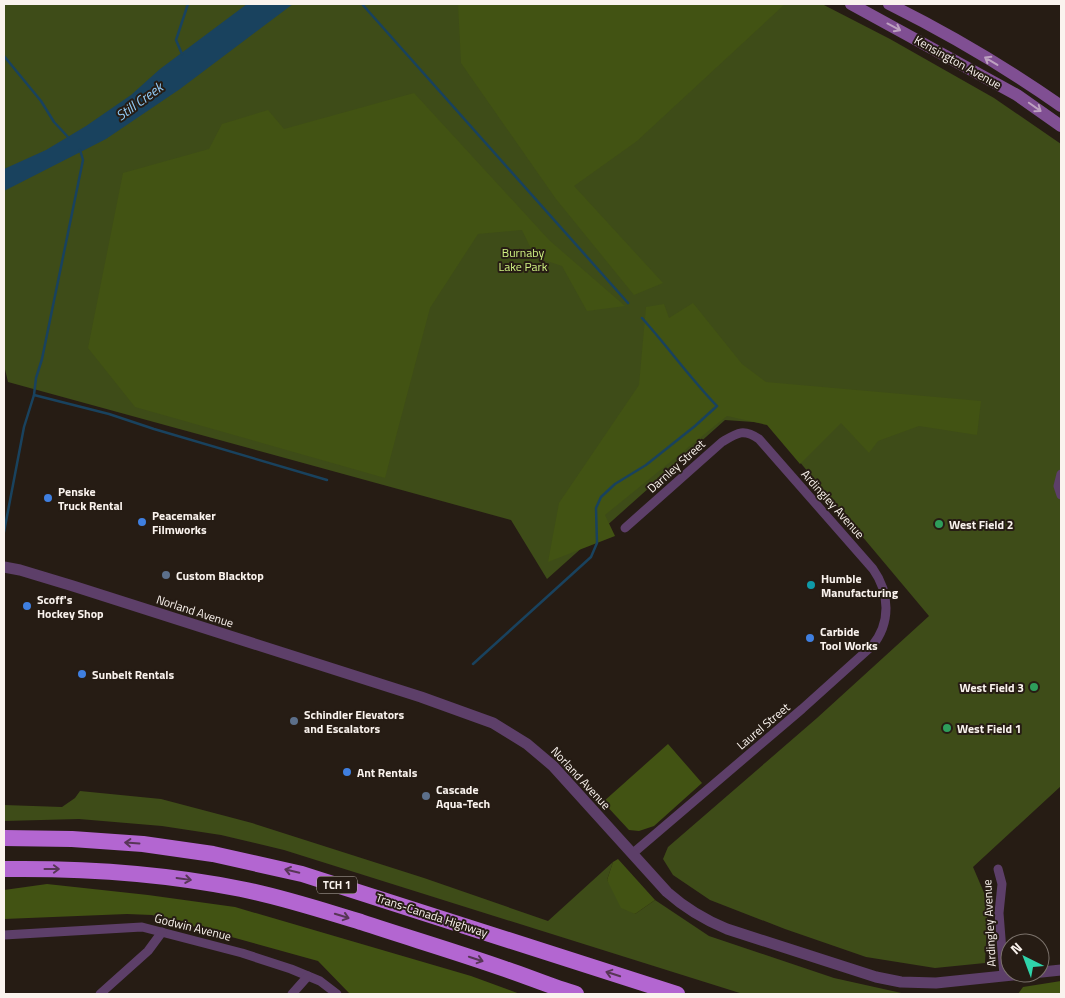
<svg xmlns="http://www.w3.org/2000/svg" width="1065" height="998" viewBox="0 0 1065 998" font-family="'Titillium Web',sans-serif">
<rect width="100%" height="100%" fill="#261c14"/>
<g fill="#3e4c18">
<polygon points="4,4 822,4 890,39 994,98 1061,144 1061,786 973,867 988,902 985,963 935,968 866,957 785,929 710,900 673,875 663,859 668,847 817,718 929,616 767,423 725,420 547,579 511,520 8,382 4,365"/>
<polygon points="80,791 161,799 252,823 424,878 548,921 613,862 607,880 635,914 655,900 709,936 834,978 906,994 743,994 284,850 221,835 162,826 79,819 4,821 4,805 62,807 75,798"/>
</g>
<g fill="#425313">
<polygon points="458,4 785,4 637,141 574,186 663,283 634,295 556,199 461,63"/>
<polygon points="414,93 549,240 625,306 587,311 562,266 535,257 522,230 478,234 430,308 385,478 135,407 88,348 123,173 209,149 222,124 268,110 284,129"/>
<polygon points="693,303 742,364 766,382 981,401 977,435 919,426 878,441 869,453 841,423 800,464 767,425 727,416 605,515 615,536 548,562 559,503 639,385 646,307 664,304 669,318"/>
<polygon points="668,744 702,783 654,826 639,831 629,830 603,802"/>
<polygon points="618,859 655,900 635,914 621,908 607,880 613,862"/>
<polygon points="47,884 148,895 235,907 471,976 520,994 350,994 318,961 152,915 127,914 4,919 4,890"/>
<polygon points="1061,981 1061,994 1018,994 1023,987"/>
</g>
<polygon fill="#19425e" points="247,4 293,4 180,89 106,139 4,191 4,169 46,150 86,126 131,95 160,69"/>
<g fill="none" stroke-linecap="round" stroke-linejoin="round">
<g stroke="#19425e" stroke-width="2.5">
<polyline points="362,4 628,303"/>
<polyline points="182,54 176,40 188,4"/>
<polyline points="4,56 41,101 54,122 68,137"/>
<polyline points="34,395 109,414 154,429 327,480"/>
<polyline points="4,532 24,427 34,395 36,378 42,359 83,160 80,150"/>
<path d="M473,664L591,557L597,543L596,508L601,497L615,484L646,465L695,426L717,406C690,378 668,347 642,318"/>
</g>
<g stroke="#5d3f69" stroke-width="9">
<polyline points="1061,474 1058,486 1061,495"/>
<path d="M625,528L722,442C737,433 743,428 759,439L873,569C890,593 891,623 872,646L802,709L632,854"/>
<polyline points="998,869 1002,884 999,913 1004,976"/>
<polyline points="4,935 142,927 242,953 291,969 320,981 337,994"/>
<polyline points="100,994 148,951 162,932"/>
<polyline points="292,994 308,976"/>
</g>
<path stroke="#5d3f69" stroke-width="11" d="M4,567L20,570L73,586L421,697L493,723L527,744L553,766L667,892C685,908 705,920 727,929L876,977L901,982L936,983L1061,970"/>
<g stroke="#804f93" stroke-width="12">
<polyline points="851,4 1017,95 1061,126"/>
<path d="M889,4C949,34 1007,68 1061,106"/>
</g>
<g stroke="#b366d1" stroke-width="16">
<polyline points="4,838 72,839 143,844 213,854 302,874 677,994"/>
<path d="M4,869C83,868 163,873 241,889C282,897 321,910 361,922C409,938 457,952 505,969C529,977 552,987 576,994"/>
</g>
</g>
<defs><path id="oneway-shaft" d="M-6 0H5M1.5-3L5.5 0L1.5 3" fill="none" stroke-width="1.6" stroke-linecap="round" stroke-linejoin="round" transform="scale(1.25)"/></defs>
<g stroke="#bda1c0">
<use href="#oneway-shaft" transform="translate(894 27) rotate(28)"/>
<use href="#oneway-shaft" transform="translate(991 61) rotate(-149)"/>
<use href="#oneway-shaft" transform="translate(1035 107) rotate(35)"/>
</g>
<g stroke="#573656">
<use href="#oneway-shaft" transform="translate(132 843) rotate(-176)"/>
<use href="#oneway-shaft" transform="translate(52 869)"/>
<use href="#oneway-shaft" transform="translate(292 871) rotate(-167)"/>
<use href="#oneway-shaft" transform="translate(184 879) rotate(8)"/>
<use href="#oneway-shaft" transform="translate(342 916) rotate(17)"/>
<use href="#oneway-shaft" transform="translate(476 959) rotate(18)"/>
<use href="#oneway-shaft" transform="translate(613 974) rotate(-162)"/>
</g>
<g fill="#3f7fe0" stroke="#261c14" stroke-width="2">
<circle cx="48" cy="498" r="5"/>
<circle cx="142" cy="522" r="5"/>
<circle cx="27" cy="606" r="5"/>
<circle cx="810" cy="638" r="5"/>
<circle cx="82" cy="674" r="5"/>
<circle cx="347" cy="772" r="5"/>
</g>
<g fill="#2e9e5b" stroke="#261c14" stroke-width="2">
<circle cx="939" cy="524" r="5"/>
<circle cx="1034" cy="687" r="5"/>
<circle cx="947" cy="728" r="5"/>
</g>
<g fill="#5c6f8a" stroke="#261c14" stroke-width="2">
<circle cx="166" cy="575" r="5"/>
<circle cx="294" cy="721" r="5"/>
<circle cx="426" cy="796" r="5"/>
</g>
<circle fill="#0f9aa8" stroke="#261c14" stroke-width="2" cx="811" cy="585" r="5"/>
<g text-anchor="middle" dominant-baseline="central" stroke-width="4" stroke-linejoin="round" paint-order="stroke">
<rect fill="#261c14" stroke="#bab2ad" stroke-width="1" x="317" y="876.5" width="40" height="17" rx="4"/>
<g font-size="11" font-weight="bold" fill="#faf3ee">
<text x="337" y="885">TCH 1</text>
</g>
<g font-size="12" fill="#faf3ee" stroke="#261c14">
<text transform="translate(958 62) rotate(29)">Kensington Avenue</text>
<text transform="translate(676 466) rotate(-42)">Darnley Street</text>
<text transform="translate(833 504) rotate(48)">Ardingley Avenue</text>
<text transform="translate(195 611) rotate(18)">Norland Avenue</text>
<text transform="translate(763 726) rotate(-40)">Laurel Street</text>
<text transform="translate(581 778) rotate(47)">Norland Avenue</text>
<text transform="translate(432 915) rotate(18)">Trans-Canada Highway</text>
<text transform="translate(989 923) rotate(-93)">Ardingley Avenue</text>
<text transform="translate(193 927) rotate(14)">Godwin Avenue</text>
</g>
<g font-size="12" fill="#ceef81" stroke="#261c14">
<text x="523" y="252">Burnaby<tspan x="523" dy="14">Lake Park</tspan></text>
</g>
<g font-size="12" font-weight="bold" fill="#faf3ee" stroke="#261c14" text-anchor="start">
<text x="58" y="491">Penske<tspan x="58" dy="14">Truck Rental</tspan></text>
<text x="152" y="515">Peacemaker<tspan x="152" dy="14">Filmworks</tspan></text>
<text x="949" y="524">West Field 2</text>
<text x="176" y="575">Custom Blacktop</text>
<text x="821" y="578">Humble<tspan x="821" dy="14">Manufacturing</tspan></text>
<text x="37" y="599">Scoff's<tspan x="37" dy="14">Hockey Shop</tspan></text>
<text x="820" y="631">Carbide<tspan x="820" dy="14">Tool Works</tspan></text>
<text x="92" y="674">Sunbelt Rentals</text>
<text x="1024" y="687" text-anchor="end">West Field 3</text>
<text x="304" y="714">Schindler Elevators<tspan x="304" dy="14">and Escalators</tspan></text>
<text x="957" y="728">West Field 1</text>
<text x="357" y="772">Ant Rentals</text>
<text x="436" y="789">Cascade<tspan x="436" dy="14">Aqua-Tech</tspan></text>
</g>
<g font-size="14" font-style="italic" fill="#92ccf7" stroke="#261c14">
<text transform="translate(139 101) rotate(-36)">Still Creek</text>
</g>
</g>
<rect width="1065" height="998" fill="none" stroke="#faf3ee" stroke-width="10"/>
<g transform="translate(1025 958) rotate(318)"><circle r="24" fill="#261c14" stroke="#7b726b"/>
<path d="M0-4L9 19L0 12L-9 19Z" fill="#2fd4aa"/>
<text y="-8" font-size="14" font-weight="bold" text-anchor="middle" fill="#faf3ee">N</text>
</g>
</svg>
